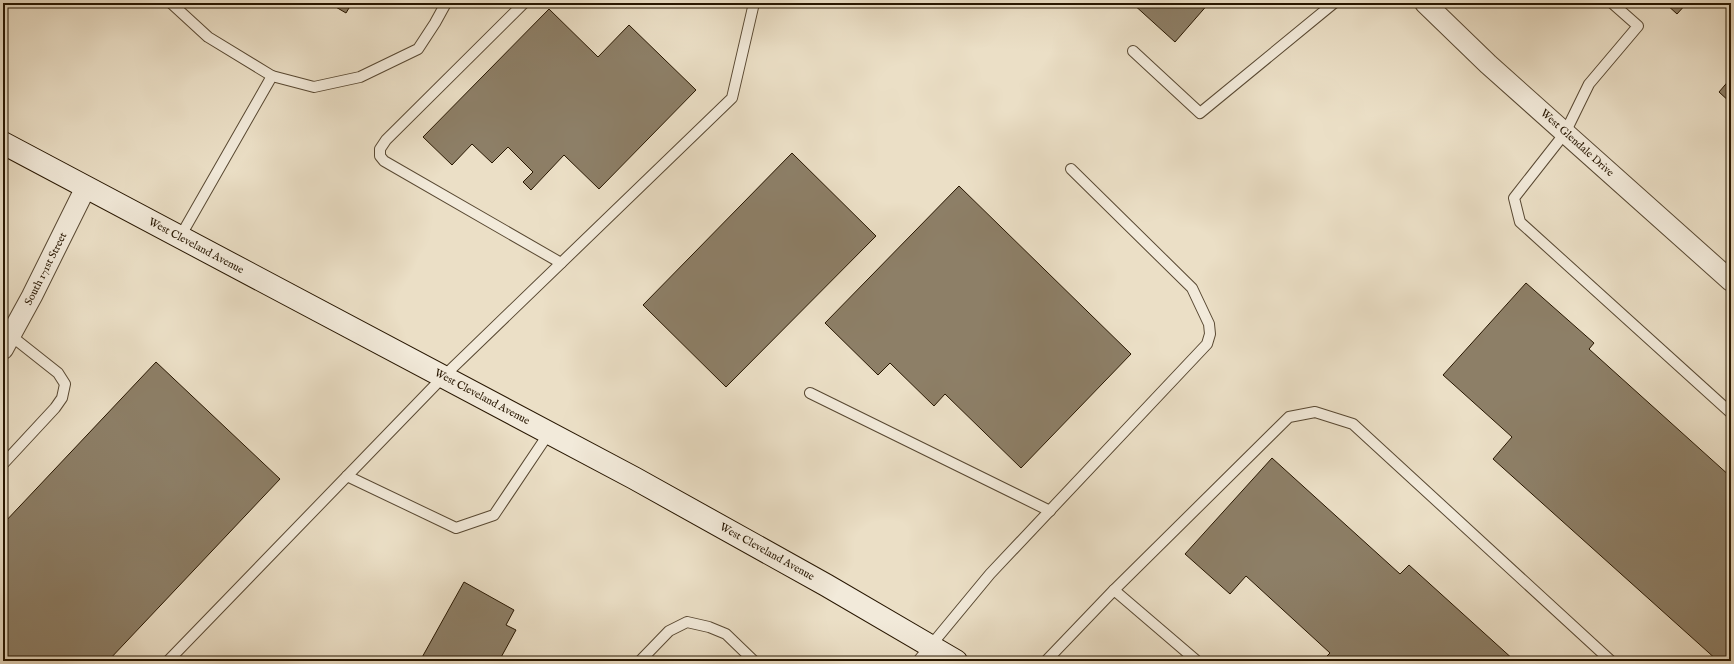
<svg xmlns="http://www.w3.org/2000/svg" width="1734" height="664" viewBox="0 0 1734 664" font-family="'IM FELL English',serif">
<rect width="100%" height="100%" fill="#ebdfc6"/>
<filter id="stains"><feTurbulence type="fractalNoise" baseFrequency=".005" numOctaves="4"/><feColorMatrix values="0 0 0 0 .2 0 0 0 0 .09 0 0 0 0 .02 0 0 0 .5 -.17"/></filter>
<radialGradient id="worn" r=".72"><stop offset=".6" stop-color="#630" stop-opacity="0"/><stop offset="1" stop-color="#630" stop-opacity=".3"/></radialGradient>
<g fill="#8d7f67" stroke="#271600">
<polygon points="329,3 352,3 346,13"/>
<polygon points="1132,3 1209,3 1175,42"/>
<polygon points="1665,3 1687,3 1677,14"/>
<polygon points="549,9 598,57 629,25 696,90 599,189 564,155 531,190 523,182 533,172 508,147 492,163 472,144 452,165 423,137"/>
<polygon points="1731,78 1731,103 1719,92"/>
<polygon points="792,153 876,236 726,387 643,305"/>
<polygon points="959,186 1131,354 1021,468 945,394 934,406 890,363 878,375 825,323"/>
<polygon points="1526,283 1594,343 1589,349 1731,477 1731,661 1718,661 1493,459 1512,437 1443,375"/>
<polygon points="156,362 280,479 108,661 3,661 3,524"/>
<polygon points="1272,458 1400,574 1409,565 1515,661 1322,661 1330,653 1246,576 1230,594 1185,554"/>
<polygon points="464,582 514,610 506,625 516,630 499,661 420,661"/>
</g>
<g fill="none" stroke-linecap="round" stroke-linejoin="round">
<defs>
<g id="service">
<polyline points="171,3 208,37 272,76"/>
<polyline points="524,3 386,140 380,149 380,156 384,161 561,263"/>
<polyline points="1612,3 1638,26 1589,84 1565,133 1514,198 1520,222 1731,413"/>
<polyline points="1133,51 1200,113 1334,3"/>
<polyline points="180,237 272,76 314,87 360,77 418,49 435,23 446,3"/>
<polyline points="810,393 1050,511"/>
<polyline points="3,464 55,408 62,398 65,384 58,373 10,335"/>
<polyline points="347,476 456,528 494,515 549,433"/>
<polyline points="1114,590 1289,417 1315,412 1353,424 1611,661"/>
<polyline points="168,661 443,377 732,98 754,3"/>
<polyline points="640,661 669,631 687,622 709,627 726,634 754,661"/>
<polyline points="918,661 990,574 1207,344 1210,334 1209,324 1192,288 1071,169"/>
<polyline points="1046,661 1114,590 1197,661"/>
</g>
<g id="minor">
<polyline points="1425,3 1488,64 1731,281"/>
<polyline points="3,349 32,296 86,187"/>
</g>
<polyline id="secondary" points="3,143 634,478 826,585 956,661"/>
</defs>
<use href="#service" stroke="#584832" stroke-width="12"/>
<use href="#minor" stroke="#584832" stroke-width="22"/>
<use href="#secondary" stroke="#271600" stroke-width="24"/>
<use href="#service" stroke="#f2eada" stroke-width="10"/>
<use href="#minor" stroke="#f2eada" stroke-width="20"/>
<use href="#secondary" stroke="#f2eada" stroke-width="22"/>
</g>
<g text-anchor="middle" dominant-baseline="central" stroke-width="4" stroke-linejoin="round" paint-order="stroke">
<g font-size="11" fill="#271600" stroke="#f2eada">
<text transform="translate(1577 143) rotate(42)">West Glendale Drive</text>
<text transform="translate(196 246) rotate(28)">West Cleveland Avenue</text>
<text transform="translate(46 269) rotate(-63)">South 171st Street</text>
<text transform="translate(482 397) rotate(28)">West Cleveland Avenue</text>
<text transform="translate(767 552) rotate(29)">West Cleveland Avenue</text>
</g>
</g>
<rect width="1734" height="664" fill="none" stroke="#ebdfc6" stroke-width="16"/>
<rect x="4" y="4" width="1726" height="656" fill="none" stroke="#271600" stroke-width="2"/>
<rect x="8" y="8" width="1718" height="648" fill="none" stroke="#271600"/>
<rect width="100%" height="100%" filter="url(#stains)"/>
<rect width="100%" height="100%" fill="url(#worn)"/>
</svg>
